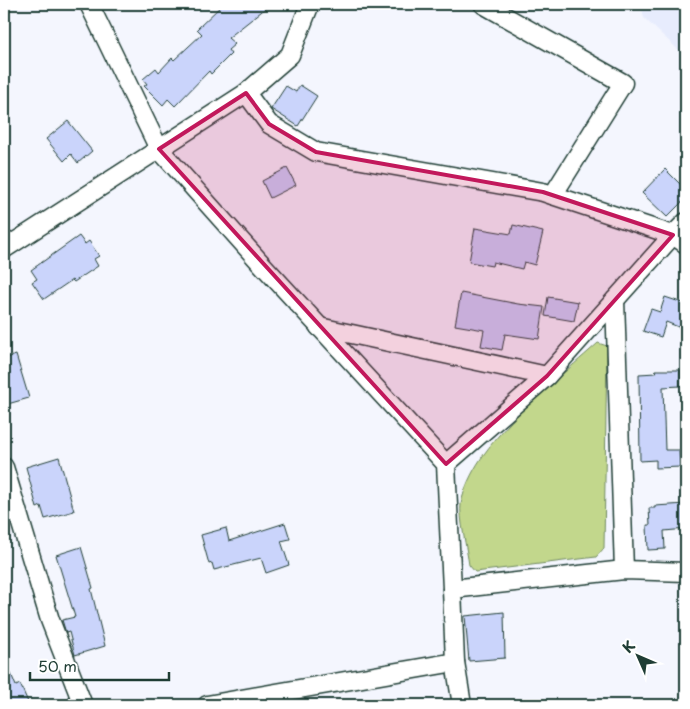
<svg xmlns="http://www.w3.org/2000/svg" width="690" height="709" viewBox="0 0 690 709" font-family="'Playpen Sans',sans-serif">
<rect width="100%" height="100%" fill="#f4f6fe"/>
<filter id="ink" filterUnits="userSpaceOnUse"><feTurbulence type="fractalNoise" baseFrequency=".02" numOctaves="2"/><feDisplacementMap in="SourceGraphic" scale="10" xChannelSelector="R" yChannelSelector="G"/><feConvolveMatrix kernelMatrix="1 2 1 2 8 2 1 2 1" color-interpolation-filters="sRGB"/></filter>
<g filter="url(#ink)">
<polygon fill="#e7ecfd" points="641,4 686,4 686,57 644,18"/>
<path fill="#c2d78c" stroke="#708a60" d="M598,343L607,346L604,548L596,557L475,572L469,565C467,550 459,517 461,504C473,442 552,385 598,343Z"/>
<g fill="#cad4fb" stroke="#1f3d34">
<polygon points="223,4 271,4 228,38 235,44 228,50 231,54 211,74 209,71 175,106 168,99 163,105 144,86 147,84 143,79 156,68 159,72 172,58 174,60 202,34 197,29"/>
<polygon points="300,85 317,96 298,126 271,109 286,86 296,92"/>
<polygon points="68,121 92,151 78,163 71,154 64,161 46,139"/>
<polygon points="287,168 296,185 270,198 262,181"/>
<polygon points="665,169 686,190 686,198 667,217 642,193"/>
<polygon points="513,225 543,232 535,265 524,262 522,269 493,262 492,266 469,262 475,228 511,234"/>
<polygon points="79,236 85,244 89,241 99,256 94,259 98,266 74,282 72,280 44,299 32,282 37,279 31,270"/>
<polygon points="461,293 518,304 544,307 539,339 505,334 502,350 481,346 484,330 455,325"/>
<polygon points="548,297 578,302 574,321 545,316"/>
<polygon points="665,297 686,304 686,330 666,322 661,337 643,331 651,309 660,312"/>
<polygon points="16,355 29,398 4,405 4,359"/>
<polygon points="655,370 680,370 680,386 663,387 665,450 679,450 680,467 656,468 656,460 640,461 639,374 656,373"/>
<polygon points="59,457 74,511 45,519 41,506 37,508 26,467"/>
<polygon points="686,504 686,529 664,531 665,549 648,550 647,525 650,525 649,508 655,508 655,506"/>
<polygon points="285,523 290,539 281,541 289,565 266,573 261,558 214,570 212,563 209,564 201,535 226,528 229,541"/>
<polygon points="81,547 93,588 91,589 105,646 75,655 69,632 66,633 62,620 75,617 56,555"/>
<polygon points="504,612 505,658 469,661 465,616"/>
<polygon points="4,657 16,686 20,684 28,702 19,705 4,705"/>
</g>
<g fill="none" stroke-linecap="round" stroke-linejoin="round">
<defs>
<g id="street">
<polyline points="89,4 159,149 258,260 446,464 452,589"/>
<polyline points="483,4 623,83 553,195"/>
<polyline points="246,93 269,124 316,152 543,192 673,235 547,376 319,327"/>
<polyline points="686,222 673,235 686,244"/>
<polyline points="4,249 246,93 290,55 310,4"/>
<polyline points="615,300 624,570"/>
<polyline points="446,464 547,376"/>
<polyline points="4,467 50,620 83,705"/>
<polyline points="455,662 452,589 624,570 686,572"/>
<polyline points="207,705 455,662 462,705"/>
</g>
</defs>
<use href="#street" stroke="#1f3d34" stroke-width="21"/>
<use href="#street" stroke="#fff" stroke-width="18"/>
</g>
</g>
<path fill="#c2185b" fill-opacity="0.2" stroke="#c2185b" stroke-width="4" stroke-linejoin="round" d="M246,93L269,124L316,152L543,192L673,235L547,376L446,464L159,149Z"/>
<rect width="690" height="709" fill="none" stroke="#fff" stroke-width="20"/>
<rect x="10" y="10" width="670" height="689" fill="none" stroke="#1f3d34" stroke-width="2" filter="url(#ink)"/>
<g transform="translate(638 656) rotate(315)" stroke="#ffffff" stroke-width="4" paint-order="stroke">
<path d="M0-4L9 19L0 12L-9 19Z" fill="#1f3d34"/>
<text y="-8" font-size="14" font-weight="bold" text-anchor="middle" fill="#1f3d34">K</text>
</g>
<path d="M30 672v8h139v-8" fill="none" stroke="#1f3d34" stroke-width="2.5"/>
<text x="38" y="672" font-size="15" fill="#1f3d34" stroke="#ffffff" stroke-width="4" paint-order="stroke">50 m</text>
</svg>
